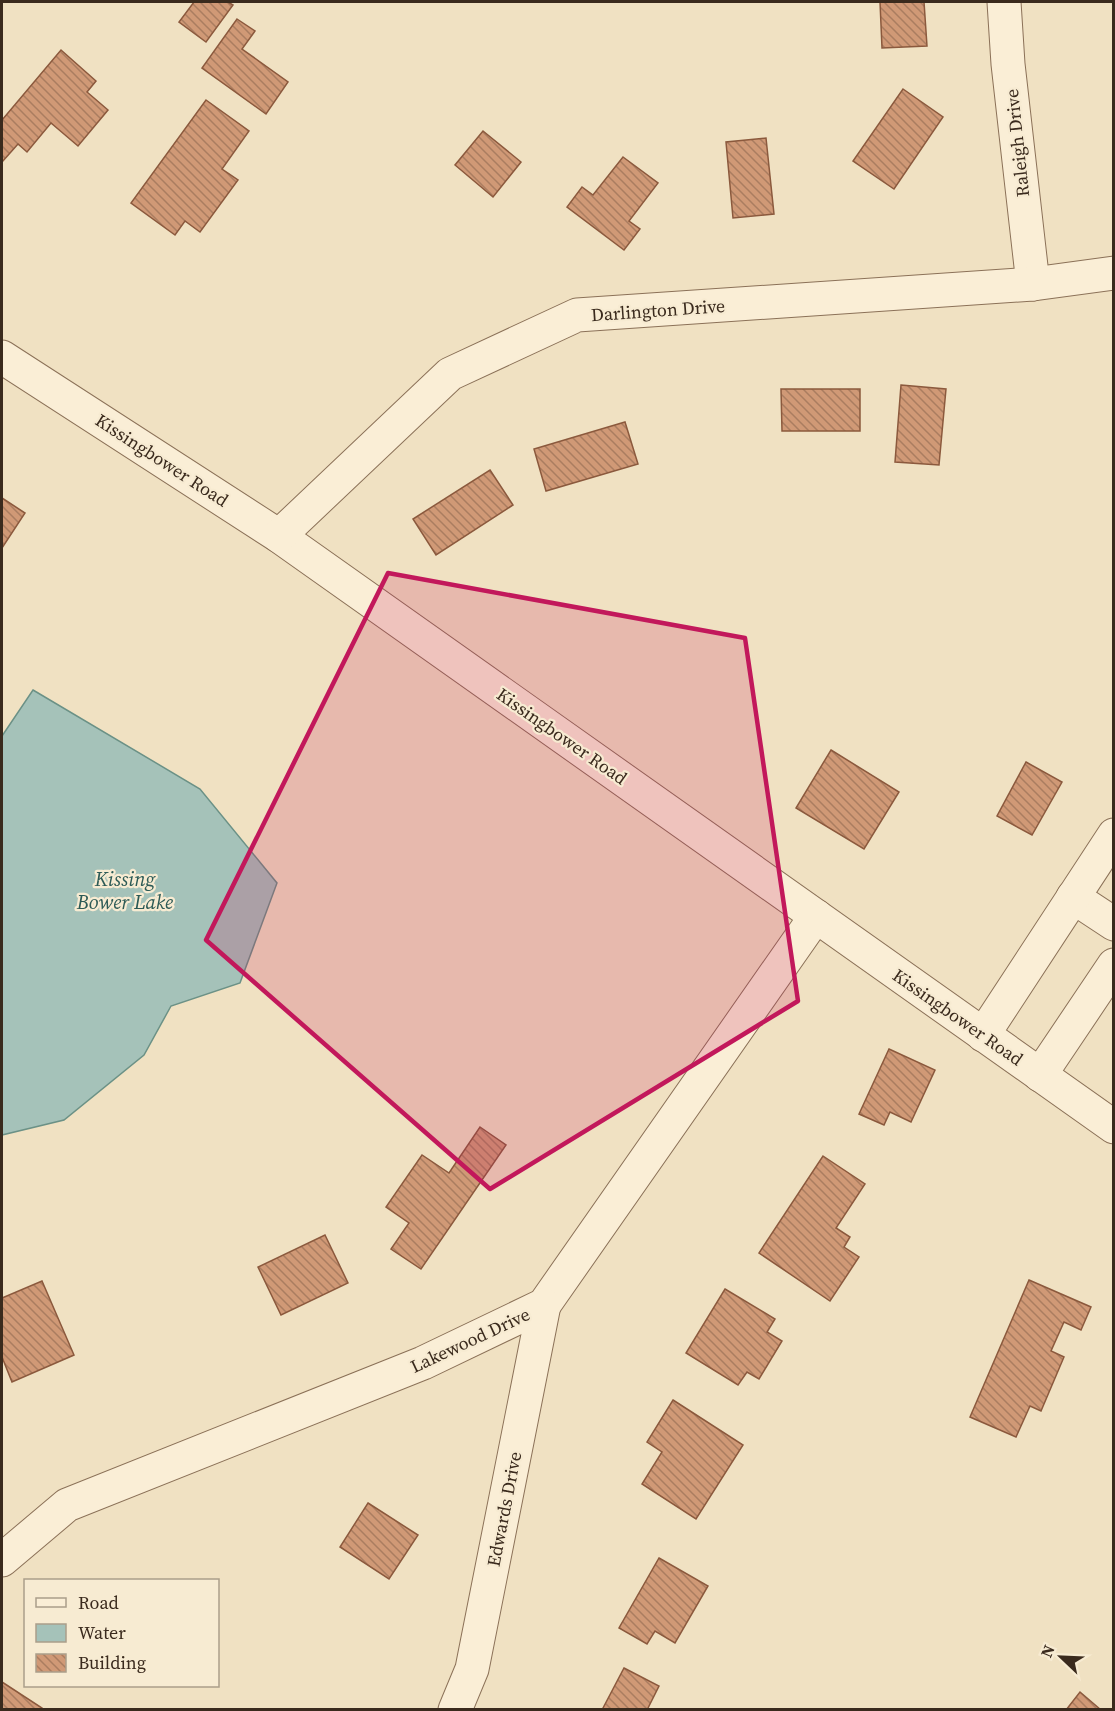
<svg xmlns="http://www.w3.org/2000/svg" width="1115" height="1711" viewBox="0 0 1115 1711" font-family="'Source Serif 4',serif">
<defs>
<pattern id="building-back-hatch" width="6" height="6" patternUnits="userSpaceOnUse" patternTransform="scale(1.5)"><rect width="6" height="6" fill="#d09976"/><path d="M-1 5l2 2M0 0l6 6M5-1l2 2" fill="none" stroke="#aa7d60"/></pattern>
</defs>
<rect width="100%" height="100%" fill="#f0e1c2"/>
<polygon fill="#a5c2b9" stroke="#6b9186" stroke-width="1.5" points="33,690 200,789 277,883 240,983 171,1006 144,1055 64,1120 2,1135 2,736"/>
<g fill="url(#building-back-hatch)" stroke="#8b593d" stroke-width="1.5">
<polygon points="194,2 228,2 233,5 206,42 179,22"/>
<polygon points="880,2 924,2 927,46 882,48"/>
<polygon points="237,19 255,31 242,49 288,82 266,114 202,68"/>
<polygon points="61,50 96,81 87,92 108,110 78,146 51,123 27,152 18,144 2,162 2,120"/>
<polygon points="903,89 943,117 894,189 853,161"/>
<polygon points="206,100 249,131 222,169 238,180 200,232 185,221 175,235 131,203"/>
<polygon points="483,131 521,162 493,197 455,165"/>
<polygon points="766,138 774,214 733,218 726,142"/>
<polygon points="623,157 658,183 629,221 640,229 624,250 567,207 582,187 593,195"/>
<polygon points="901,385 946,389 939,465 895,462"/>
<polygon points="781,389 860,389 860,431 782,431"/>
<polygon points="625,422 638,464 546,491 534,449"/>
<polygon points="490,470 513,505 436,555 413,519"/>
<polygon points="2,498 25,513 2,548"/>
<polygon points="831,750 899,792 864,849 796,808"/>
<polygon points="1026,762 1062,782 1032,835 997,816"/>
<polygon points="889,1049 935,1070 911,1122 890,1112 884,1125 859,1114"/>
<polygon points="480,1127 506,1145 421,1269 391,1249 409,1223 386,1207 422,1155 449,1173"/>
<polygon points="823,1156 865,1184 836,1228 850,1237 844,1247 859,1257 830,1301 759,1253"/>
<polygon points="325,1235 348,1283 281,1315 258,1267"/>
<polygon points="1029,1280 1091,1307 1081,1330 1064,1322 1051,1351 1064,1357 1041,1411 1030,1406 1016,1437 970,1417"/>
<polygon points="42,1281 74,1355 12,1382 2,1357 2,1298"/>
<polygon points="725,1289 775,1319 767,1332 782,1341 759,1379 747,1372 738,1385 686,1353"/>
<polygon points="673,1400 743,1445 696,1519 642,1484 662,1452 647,1442"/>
<polygon points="368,1503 418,1535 389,1579 340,1547"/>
<polygon points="659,1558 708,1586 675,1643 655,1631 647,1644 619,1628"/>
<polygon points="624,1668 659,1686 647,1710 602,1710"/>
<polygon points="2,1682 42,1708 41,1710 2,1710"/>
<polygon points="1080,1692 1101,1710 1066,1710"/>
</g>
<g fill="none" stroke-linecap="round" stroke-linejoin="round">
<defs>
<g id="minor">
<polyline points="1004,2 1008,64 1033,284"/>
<polyline points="2,357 279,536 1114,1127"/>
<polyline points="279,536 450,374 577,315 1033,284 1114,273"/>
<polyline points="1073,897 1114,924"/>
<polyline points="983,1035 1114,835"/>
<polyline points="1040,1075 1114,965"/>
<polyline points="2,1560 67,1505 423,1363 544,1305 816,916"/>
<polyline points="455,1710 472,1669 544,1305"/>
</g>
</defs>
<use href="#minor" stroke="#8b7158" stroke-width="35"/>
<use href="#minor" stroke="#faeed6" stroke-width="33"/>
</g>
<path fill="#c2185b" fill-opacity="0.2" stroke="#c2185b" stroke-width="4.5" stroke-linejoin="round" d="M388,573L745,638L798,1001L490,1189L206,940Z"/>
<g text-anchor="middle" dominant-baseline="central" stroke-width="4.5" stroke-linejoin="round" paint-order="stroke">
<g font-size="18" fill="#3a2a1d" stroke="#f7ebd2">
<text transform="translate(1017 143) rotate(-96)">Raleigh Drive</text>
<text transform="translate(658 310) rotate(-4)">Darlington Drive</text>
<text transform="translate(162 460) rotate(33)">Kissingbower Road</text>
<text transform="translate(562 736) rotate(35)">Kissingbower Road</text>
<text transform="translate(958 1017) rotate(35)">Kissingbower Road</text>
<text transform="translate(470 1340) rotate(-25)">Lakewood Drive</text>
<text transform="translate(504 1509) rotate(-79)">Edwards Drive</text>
</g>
<g font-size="20" font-style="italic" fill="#2c5a56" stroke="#f7ebd2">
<text x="125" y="879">Kissing<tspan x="125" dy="23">Bower Lake</tspan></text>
</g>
</g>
<rect width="1115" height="1711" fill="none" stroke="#3a2a1d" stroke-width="6"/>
<rect x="24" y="1579" width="195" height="108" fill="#f7ebd2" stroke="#ab9e8a" stroke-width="1.5"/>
<rect x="36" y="1598" width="30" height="9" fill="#faeed6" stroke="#ab9e8a" stroke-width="1.5"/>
<text x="78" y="1609" font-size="18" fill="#3a2a1d">Road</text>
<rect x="36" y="1624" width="30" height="18" fill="#a5c2b9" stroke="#ab9e8a" stroke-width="1.5"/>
<text x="78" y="1639" font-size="18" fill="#3a2a1d">Water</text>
<rect x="36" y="1654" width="30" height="18" fill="url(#building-back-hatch)" stroke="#ab9e8a" stroke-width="1.5"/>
<text x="78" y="1669" font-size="18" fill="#3a2a1d">Building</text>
<g transform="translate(1061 1657) rotate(293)" stroke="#f7ebd2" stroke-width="4.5" paint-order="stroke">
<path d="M0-4.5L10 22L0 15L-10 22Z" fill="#3a2a1d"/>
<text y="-9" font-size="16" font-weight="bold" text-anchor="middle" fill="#3a2a1d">N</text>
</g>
</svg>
